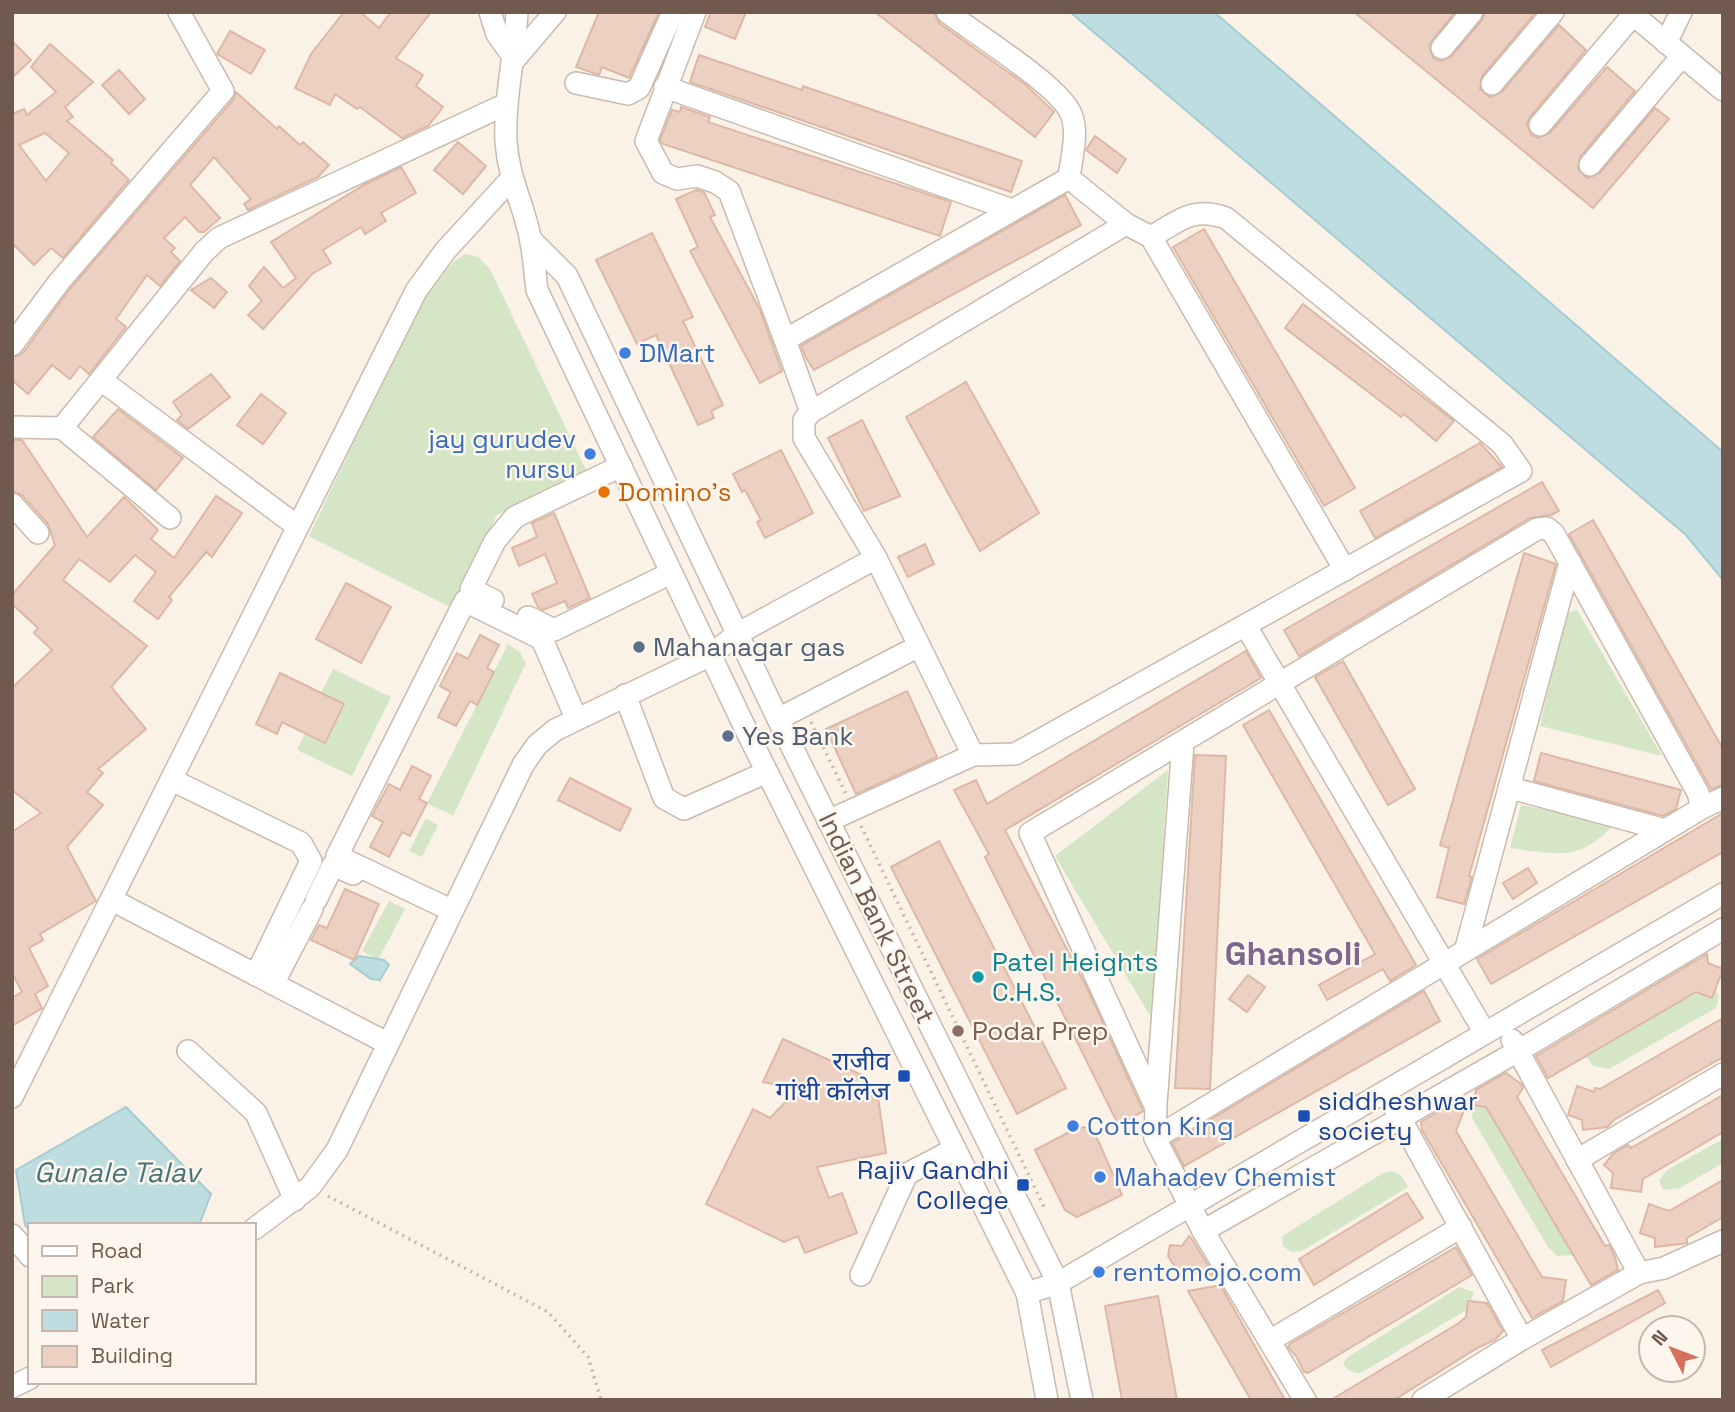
<svg xmlns="http://www.w3.org/2000/svg" width="1735" height="1412" viewBox="0 0 1735 1412" font-family="'Space Grotesk','Noto Sans Devanagari',sans-serif">
<rect width="100%" height="100%" fill="#faf2e7"/>
<g fill="#d5e6c7">
<polygon points="466,254 478,257 490,269 586,470 497,515 452,608 309,536 423,297 454,261"/>
<polygon points="1577,610 1662,756 1540,726 1565,613"/>
<polygon points="508,644 520,652 526,663 453,816 427,803"/>
<polygon points="333,669 391,697 352,776 297,750 305,733 344,704 321,693"/>
<polygon points="1168,770 1152,1019 1055,856"/>
<path d="M1521,805L1615,823C1580,863 1556,854 1510,848Z"/>
<polygon points="426,818 438,825 422,857 409,851"/>
<polygon points="389,901 405,909 378,960 362,951"/>
<polygon points="1694,986 1714,989 1719,996 1716,1008 1609,1069 1593,1066 1586,1056 1592,1046"/>
<polygon points="1480,1097 1575,1255 1557,1256 1548,1247 1472,1118 1473,1106"/>
<polygon points="1723,1139 1723,1163 1680,1188 1663,1190 1659,1181 1667,1170"/>
<polygon points="1393,1171 1402,1176 1408,1187 1302,1251 1291,1252 1283,1246 1282,1236 1383,1173"/>
<path d="M1459,1287L1474,1292L1468,1309L1361,1373C1352,1373 1347,1371 1343,1363L1348,1357Z"/>
</g>
<g fill="#bedde1" stroke="#a6ccd2" stroke-width="2">
<polygon points="1070,12 1214,12 1723,452 1723,580 1686,535"/>
<polygon points="359,956 384,960 389,965 380,980 371,979 350,964"/>
<polygon points="126,1107 211,1194 199,1225 30,1225 30,1231 25,1225 16,1170"/>
</g>
<g fill="#ecd1c2" stroke="#dcb8a5" stroke-width="2" fill-rule="evenodd">
<polygon points="344,12 360,12 379,28 391,12 431,12 396,58 423,75 416,86 443,107 428,126 402,138 360,107 357,109 335,94 330,105 295,88 311,54"/>
<polygon points="599,12 659,12 629,78 602,67 599,75 576,67"/>
<polygon points="711,12 746,12 735,39 705,27"/>
<polygon points="875,12 934,12 939,23 1026,85 1054,112 1035,137"/>
<polygon points="1354,12 1455,12 1429,45 1433,58 1440,61 1452,56 1482,20 1485,12 1536,12 1482,76 1480,89 1490,97 1502,92 1559,25 1586,50 1530,117 1527,123 1531,135 1538,138 1550,133 1607,67 1635,91 1580,157 1578,169 1587,178 1600,173 1655,108 1669,119 1593,208"/>
<polygon points="230,31 265,50 251,74 217,54"/>
<polygon points="12,41 31,60 12,78"/>
<path d="M50,44L93,82L65,107L73,117L67,121L113,160L111,163L129,180L63,258L51,248L34,265L12,243V114L24,109L27,115L56,92L31,67ZM45,133L69,153L46,181L19,145Z"/>
<polygon points="699,55 802,90 803,86 1022,161 1011,192 690,82"/>
<polygon points="119,70 145,99 129,114 102,85"/>
<polygon points="236,92 277,129 279,126 300,145 303,142 329,165 318,177 248,210 244,204 251,199 214,157 190,185 220,218 204,232 199,232 185,217 164,238 175,248 171,252 180,261 160,286 147,275 116,319 126,327 89,374 80,366 70,379 52,365 28,394 12,380 12,358 23,353 69,290 233,100"/>
<polygon points="681,107 710,117 708,122 951,202 940,236 663,144 660,140 672,110 680,112"/>
<polygon points="1095,136 1126,159 1117,173 1086,150"/>
<polygon points="458,142 486,166 463,194 434,170"/>
<polygon points="401,167 416,193 381,213 386,221 365,234 361,227 323,250 331,263 312,274 263,329 248,315 262,301 249,286 264,267 283,288 296,278 271,242 364,185"/>
<polygon points="696,190 704,192 715,215 710,217 760,310 782,371 760,383 690,251 698,247 676,199"/>
<polygon points="1065,195 1081,225 814,370 806,358 801,346"/>
<polygon points="1204,229 1355,488 1324,506 1173,247"/>
<polygon points="652,233 693,317 683,321 723,405 711,411 714,418 698,425 656,335 637,344 596,260"/>
<polygon points="211,278 227,292 214,308 191,290"/>
<polygon points="1303,304 1454,421 1436,441 1404,414 1401,417 1285,328"/>
<polygon points="211,374 230,397 188,429 177,420 182,415 173,402"/>
<polygon points="966,382 1039,513 980,551 906,417"/>
<polygon points="261,394 286,413 263,444 237,425"/>
<polygon points="118,409 183,458 156,490 93,437"/>
<polygon points="862,420 900,496 864,511 828,438"/>
<polygon points="12,440 22,440 87,537 124,497 158,530 151,539 174,558 216,496 242,513 212,557 206,552 169,597 172,600 158,619 134,601 156,572 135,555 110,582 79,559 63,580 147,646 111,687 146,729 98,769 103,773 87,792 103,805 67,847 96,901 40,934 43,940 29,948 48,986 35,994 42,1008 12,1026 12,998 22,992 12,973 12,832 41,813 12,790 12,688 52,650 34,633 38,628 12,604 12,595 55,545 48,524 22,495 12,491"/>
<polygon points="1480,443 1502,467 1375,538 1360,511"/>
<polygon points="781,450 813,513 765,538 757,522 761,520 745,490 742,492 733,474"/>
<polygon points="1542,482 1559,511 1551,515 1530,518 1299,656 1284,630"/>
<polygon points="554,513 590,598 568,608 565,601 543,610 538,607 532,594 557,583 545,554 519,566 512,548 537,537 532,523"/>
<polygon points="1593,520 1723,749 1723,785 1711,789 1569,534"/>
<polygon points="925,544 934,564 908,577 898,557"/>
<polygon points="1524,553 1556,564 1469,876 1472,877 1464,904 1437,897 1449,848 1440,845"/>
<polygon points="346,583 391,607 361,663 316,639"/>
<polygon points="480,635 499,645 487,668 494,672 477,705 470,701 456,726 438,717 451,692 440,686 457,653 468,659"/>
<polygon points="1246,651 1261,678 1005,830 1088,990 1143,1111 1119,1126 985,857 989,854 954,790 976,780 987,804"/>
<polygon points="1343,661 1415,789 1388,805 1315,677"/>
<polygon points="280,673 344,704 325,743 282,722 277,734 256,724"/>
<polygon points="907,691 937,757 856,794 826,729"/>
<polygon points="1269,710 1416,965 1390,981 1383,969 1327,1000 1319,985 1375,954 1243,725"/>
<polygon points="1541,753 1681,790 1676,809 1663,816 1534,781"/>
<polygon points="1195,755 1226,756 1210,1089 1175,1088"/>
<polygon points="412,766 431,776 419,799 427,803 410,836 402,832 389,857 370,847 383,822 372,816 389,784 400,790"/>
<polygon points="570,778 631,809 620,831 558,800"/>
<polygon points="1723,813 1723,852 1491,984 1477,959"/>
<polygon points="939,841 1066,1088 1017,1114 891,867"/>
<polygon points="1528,868 1537,883 1513,899 1503,883"/>
<polygon points="345,889 379,904 354,960 311,940 319,925 327,928"/>
<polygon points="1707,954 1708,963 1723,969 1712,998 1696,992 1548,1078 1536,1056"/>
<polygon points="1248,975 1265,987 1247,1012 1229,999"/>
<polygon points="1424,991 1440,1021 1184,1166 1172,1143"/>
<polygon points="1723,1018 1723,1057 1614,1120 1607,1127 1583,1130 1582,1120 1568,1115 1577,1086 1594,1092 1595,1088 1600,1089"/>
<polygon points="783,1039 864,1076 878,1097 886,1153 817,1167 829,1198 842,1193 857,1233 805,1253 798,1236 784,1242 706,1204 753,1109 770,1118 798,1089 763,1082"/>
<polygon points="1506,1073 1521,1084 1523,1088 1517,1097 1605,1246 1609,1245 1615,1257 1618,1270 1591,1285 1486,1107 1473,1105 1476,1090"/>
<polygon points="1723,1095 1723,1132 1643,1179 1641,1192 1611,1188 1613,1173 1604,1165 1613,1154 1628,1145 1631,1148"/>
<polygon points="1450,1105 1464,1110 1456,1131 1542,1277 1566,1280 1563,1301 1532,1318 1422,1130 1421,1122"/>
<polygon points="1087,1127 1097,1138 1122,1195 1077,1217 1065,1210 1035,1150 1077,1128"/>
<polygon points="1723,1180 1723,1217 1687,1238 1687,1243 1655,1247 1655,1238 1640,1233 1649,1204 1669,1211"/>
<polygon points="1407,1193 1423,1218 1314,1285 1299,1259"/>
<polygon points="1189,1236 1192,1239 1214,1275 1177,1270 1168,1256 1170,1245 1182,1246"/>
<polygon points="1456,1247 1472,1275 1308,1373 1304,1372 1296,1356 1288,1347 1290,1344"/>
<polygon points="1216,1286 1221,1286 1285,1400 1251,1400 1188,1291"/>
<polygon points="1658,1290 1665,1303 1551,1367 1542,1350"/>
<polygon points="1158,1296 1177,1400 1122,1400 1105,1306"/>
<polygon points="1468,1301 1487,1303 1503,1331 1495,1340 1479,1347 1394,1400 1331,1400 1459,1323 1466,1317"/>
</g>
<g fill="none" stroke-linecap="round" stroke-linejoin="round">
<defs>
<g id="minor">
<polyline points="490,12 497,34 515,59"/>
<path d="M517,12C515,56 504,99 506,142C509,182 525,206 531,242C534,258 535,274 537,290L748,734L1027,1293L1047,1400"/>
<polyline points="695,12 646,141 663,173 677,179 697,176 715,182 729,191 785,340"/>
<path d="M947,12C974,33 1060,86 1071,114C1079,132 1071,160 1069,178"/>
<polyline points="1630,12 1723,90"/>
<polyline points="1666,43 1681,12"/>
<polyline points="1442,48 1472,12"/>
<polyline points="515,59 555,12"/>
<polyline points="576,83 628,94 639,88 673,12"/>
<polyline points="1492,84 1553,12"/>
<polyline points="665,87 1012,210"/>
<polyline points="1540,125 1633,15"/>
<polyline points="1590,165 1682,56"/>
<polyline points="1069,178 1126,224 1151,237 1345,570"/>
<polyline points="531,240 567,276 778,719 1058,1283 1082,1400"/>
<polyline points="12,345 59,282 223,91 179,12"/>
<polyline points="101,380 297,526"/>
<polyline points="811,412 785,340 1069,178"/>
<polyline points="12,427 62,428 204,252 219,238 506,104"/>
<polyline points="62,428 170,518"/>
<polyline points="12,504 38,533"/>
<polygon points="1547,528 1554,534 1698,793 1702,808 1155,1138 1156,1108 1030,833 1537,529"/>
<polyline points="493,600 471,589 495,541 515,517 621,466"/>
<polyline points="528,617 554,630 671,573"/>
<polyline points="1246,626 1485,1033"/>
<polyline points="625,695 664,798 684,809 767,772"/>
<polyline points="778,719 919,646"/>
<polyline points="973,755 876,558 804,438 804,420 811,412 1126,224"/>
<polyline points="172,780 301,843 311,861 256,975"/>
<polyline points="1511,788 1665,830"/>
<polyline points="1702,808 1723,798"/>
<path d="M828,821L973,755L1015,754L1521,471L1502,444L1226,218C1193,206 1179,221 1151,237"/>
<polyline points="112,900 387,1043"/>
<polyline points="316,900 333,865 353,874"/>
<polyline points="451,910 337,856 465,601 542,639 576,718"/>
<polyline points="1466,948 1570,562"/>
<polyline points="273,984 312,909"/>
<polyline points="1512,1040 1639,1273 1664,1268 1723,1241"/>
<polyline points="188,1051 256,1113 295,1200"/>
<polyline points="12,1097 416,291 445,251 510,180"/>
<polyline points="1156,1104 1183,743"/>
<polyline points="1393,1105 1522,1339"/>
<polyline points="1155,1138 1203,1231 1305,1400"/>
<polyline points="1577,1160 1723,1074"/>
<polyline points="254,1229 310,1187 337,1150 523,765 537,745 555,730 711,655 737,634 876,558"/>
<polyline points="1203,1231 1518,1051 1723,929"/>
<polyline points="12,1235 30,1256"/>
<polyline points="861,1275 907,1174 955,1149"/>
<polyline points="1027,1293 1058,1283 1723,894"/>
<polyline points="1271,1340 1461,1227"/>
<polyline points="12,1387 30,1378"/>
<polyline points="1423,1400 1522,1339 1639,1273"/>
</g>
</defs>
<use href="#minor" stroke="#cabaaf" stroke-width="24"/>
<g stroke="#d1b4a5" stroke-width="3.5" stroke-dasharray="2 5" stroke-linecap="butt">
<polyline points="811,722 846,794"/>
<polyline points="861,826 1044,1207"/>
<polyline points="328,1196 548,1312 588,1357 601,1400"/>
</g>
<use href="#minor" stroke="#fff" stroke-width="21"/>
</g>
<g fill="#3f7fe0" stroke="#fdf6ed" stroke-width="2.5">
<circle cx="625" cy="353" r="7"/>
<circle cx="590" cy="454" r="7"/>
<circle cx="1073" cy="1126" r="7"/>
<circle cx="1100" cy="1177" r="7"/>
<circle cx="1099" cy="1272" r="7"/>
</g>
<circle fill="#e8710a" stroke="#fdf6ed" stroke-width="2.5" cx="604" cy="492" r="7"/>
<g fill="#5c6f8a" stroke="#fdf6ed" stroke-width="2.5">
<circle cx="639" cy="647" r="7"/>
<circle cx="728" cy="736" r="7"/>
</g>
<circle fill="#0f9aa8" stroke="#fdf6ed" stroke-width="2.5" cx="978" cy="977" r="7"/>
<circle fill="#8d6e63" stroke="#fdf6ed" stroke-width="2.5" cx="958" cy="1031" r="7"/>
<g fill="#1a4fb4" stroke="#fdf6ed" stroke-width="2.5">
<rect x="897" y="1069" width="14" height="14" rx="3.5"/>
<rect x="1297" y="1109" width="14" height="14" rx="3.5"/>
<rect x="1016" y="1178" width="14" height="14" rx="3.5"/>
</g>
<g text-anchor="middle" dominant-baseline="central" stroke-width="5" stroke-linejoin="round" paint-order="stroke">
<g font-size="26" fill="#366cbe" stroke="#fdf6ed" text-anchor="start">
<text x="639" y="353">DMart</text>
<text x="576" y="439" text-anchor="end">jay gurudev<tspan x="576" dy="30">nursu</tspan></text>
<text x="1087" y="1126">Cotton King</text>
<text x="1114" y="1177">Mahadev Chemist</text>
<text x="1113" y="1272">rentomojo.com</text>
</g>
<g font-size="26" fill="#c56008" stroke="#fdf6ed" text-anchor="start">
<text x="618" y="492">Domino's</text>
</g>
<g font-size="26" fill="#4e5e75" stroke="#fdf6ed" text-anchor="start">
<text x="653" y="647">Mahanagar gas</text>
<text x="742" y="736">Yes Bank</text>
</g>
<g font-size="26" fill="#70594f" stroke="#fdf6ed">
<text transform="translate(877 918) rotate(64)">Indian Bank Street</text>
</g>
<g font-size="26" fill="#0d838f" stroke="#fdf6ed" text-anchor="start">
<text x="992" y="962">Patel Heights<tspan x="992" dy="30">C.H.S.</tspan></text>
</g>
<g font-size="26" fill="#785e54" stroke="#fdf6ed" text-anchor="start">
<text x="972" y="1031">Podar Prep</text>
</g>
<g font-size="26" fill="#164399" stroke="#fdf6ed" text-anchor="end">
<text x="890" y="1061">राजीव<tspan x="890" dy="30">गांधी कॉलेज</tspan></text>
<text x="1318" y="1101" text-anchor="start">siddheshwar<tspan x="1318" dy="30">society</tspan></text>
<text x="1009" y="1170">Rajiv Gandhi<tspan x="1009" dy="30">College</tspan></text>
</g>
<g font-size="28" font-style="italic" fill="#47747b" stroke="#fdf6ed">
<text x="117" y="1172">Gunale Talav</text>
</g>
<g font-size="33" font-weight="bold" fill="#7e668c" stroke="#fdf6ed">
<text x="1293" y="954">Ghansoli</text>
</g>
</g>
<rect width="1735" height="1412" fill="none" stroke="#70594f" stroke-width="28"/>
<rect x="28" y="1223" width="228" height="161" fill="#fdf6ed" stroke="#c5b7ae" stroke-width="2"/>
<rect x="42" y="1246" width="35" height="10" fill="#ffffff" stroke="#c5b7ae" stroke-width="2"/>
<text x="91" y="1258" font-size="21" fill="#70594f">Road</text>
<rect x="42" y="1276" width="35" height="21" fill="#d5e6c7" stroke="#c5b7ae" stroke-width="2"/>
<text x="91" y="1293" font-size="21" fill="#70594f">Park</text>
<rect x="42" y="1310" width="35" height="21" fill="#bedde1" stroke="#c5b7ae" stroke-width="2"/>
<text x="91" y="1328" font-size="21" fill="#70594f">Water</text>
<rect x="42" y="1346" width="35" height="21" fill="#ecd1c2" stroke="#c5b7ae" stroke-width="2"/>
<text x="91" y="1363" font-size="21" fill="#70594f">Building</text>
<g transform="translate(1672 1349) rotate(312)"><circle r="33" fill="#fdf6ed" stroke="#c5b7ae" stroke-width="2"/>
<path d="M0-5L12 26L0 18L-12 26Z" fill="#d5715b"/>
<text y="-10" font-size="19" font-weight="bold" text-anchor="middle" fill="#70594f">N</text>
</g>
</svg>
